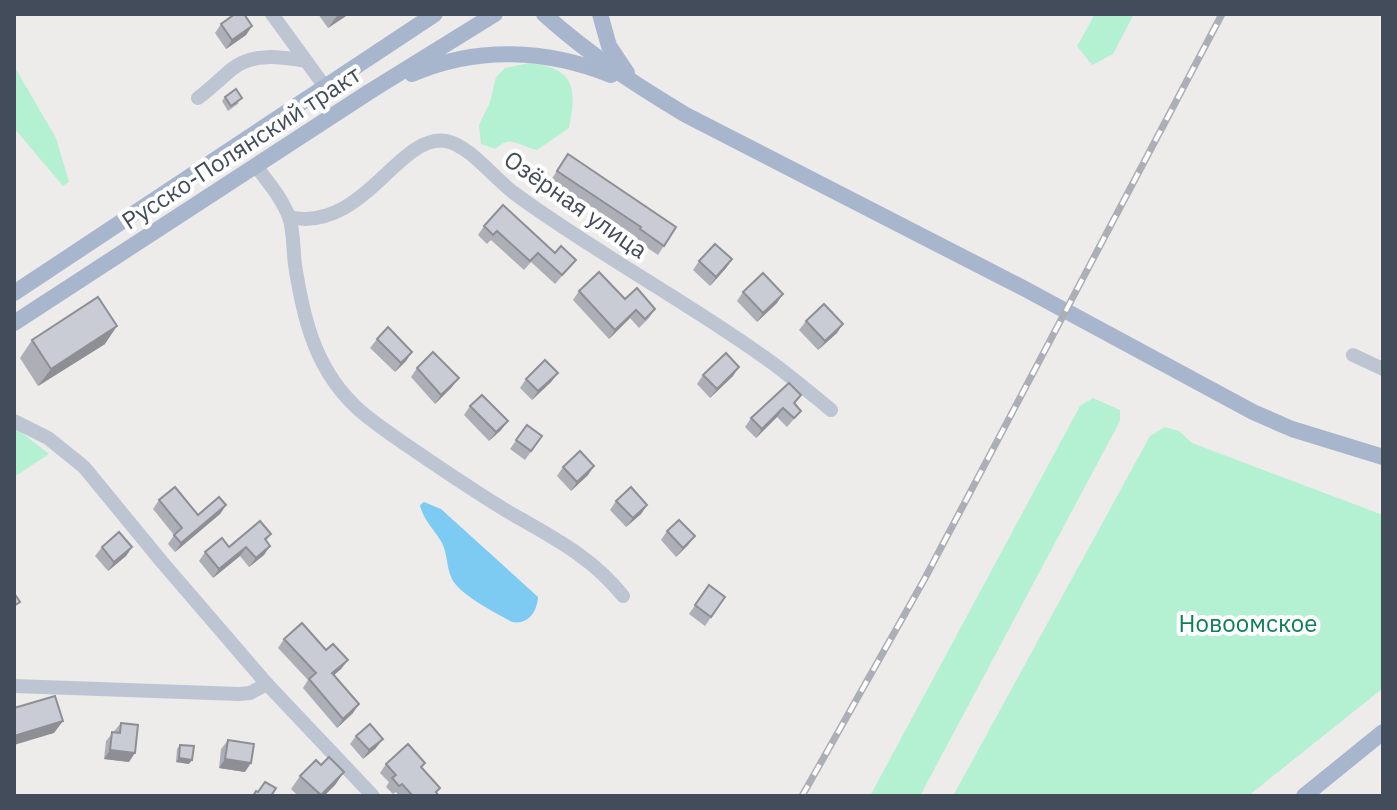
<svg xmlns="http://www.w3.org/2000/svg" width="1397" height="810" viewBox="0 0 1397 810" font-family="'IBM Plex Sans',sans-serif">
<rect width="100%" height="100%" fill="#eeebeb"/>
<g fill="#b4f1d3">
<polygon points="1095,14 1134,14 1113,54 1092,65 1077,46"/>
<path d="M529,63C575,68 577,88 569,128L537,150C519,146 511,134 495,149L481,144L479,125L490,102L496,77L505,68Z"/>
<polygon points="14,66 56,138 69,182 63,186 14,128"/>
<polygon points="1093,398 1120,410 1120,421 920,796 870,796 1080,406"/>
<polygon points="1165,427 1179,431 1192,443 1383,515 1382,689 1248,796 953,796 1150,436"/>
<polygon points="17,429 49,454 14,477 14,430"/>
</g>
<path fill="#7dcbf2" d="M424,502L441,509L538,597C537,612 528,625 512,622C496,613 460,595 452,579C446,567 448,555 442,543C435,530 423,520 420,505Z"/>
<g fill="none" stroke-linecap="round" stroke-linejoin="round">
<g stroke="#bdc5d2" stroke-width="14">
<polyline points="272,14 325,87"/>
<path d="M198,98C210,89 220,79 232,69C253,52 282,57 306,61"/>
<path d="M256,166C267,181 282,198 289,217C294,231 293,250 295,265C303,316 314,365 352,403C367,419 387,431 405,444C440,468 475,492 512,514C554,538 593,558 623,596"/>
<path d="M289,217C363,234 398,133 446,141C469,145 495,179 514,193C594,252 683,299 764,357C787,373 809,392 831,410"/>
<polyline points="1353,355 1383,369"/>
<polyline points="14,421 48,438 84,467 162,562 267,684 373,796"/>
<polyline points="14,686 239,694 250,693 267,684"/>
</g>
<g stroke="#a8b6cd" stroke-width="16">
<path d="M544,14C588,54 636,85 686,115L1027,290L1253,412L1292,429L1383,457"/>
<polyline points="600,14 609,46 627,73"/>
<path d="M412,74C477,46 546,49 611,75"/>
<polyline points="14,293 435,14"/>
<polyline points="14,323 369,92 495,14"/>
<polyline points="1304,796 1383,732"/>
</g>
<defs>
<polyline id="rail" points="802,796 924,580 1222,14"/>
</defs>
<use href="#rail" stroke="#adafb6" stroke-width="7"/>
<use href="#rail" stroke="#fff" stroke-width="4" stroke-dasharray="12" stroke-linecap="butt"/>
</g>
<g fill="#adafb6">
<polygon points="318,14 349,14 328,28"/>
<polygon points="221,24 252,26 246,35 226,49 215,33"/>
<polygon points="225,97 239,103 228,111 222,101"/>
<polygon points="568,154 676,227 658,255 633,238 635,236 551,180"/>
<polygon points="484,226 555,253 576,260 555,284 531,262 524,270 491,240 487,244 478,235"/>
<polygon points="732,259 726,268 710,286 693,270 699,261"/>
<polygon points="579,291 625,299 655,309 649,318 639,328 630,318 609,339 573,300"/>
<polygon points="743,292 777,303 757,322 737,301"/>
<polygon points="806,321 837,333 818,350 799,330"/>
<polygon points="377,339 412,352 406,361 395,372 370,348"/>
<polygon points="32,340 105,344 38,386 20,358"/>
<polygon points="417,368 452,387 435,404 411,377"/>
<polygon points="558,373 551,382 532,400 520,388 526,379"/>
<polygon points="703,375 733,376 710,398 697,384"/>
<polygon points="795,404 801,411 787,427 777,417 756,438 745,427 751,418"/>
<polygon points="470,406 508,421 501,430 489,441 464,415"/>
<polygon points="527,425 542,436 525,460 510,449"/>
<polygon points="594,466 588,475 571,491 557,476 563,467"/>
<polygon points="159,500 198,515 226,505 220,514 175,552 168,544 174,535 153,509"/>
<polygon points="616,501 647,505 641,514 626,527 610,510"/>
<polygon points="667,531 688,545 676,557 661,540"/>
<polygon points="271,534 266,541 264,555 249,567 240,556 213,578 199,561 205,552 229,547"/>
<polygon points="102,547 132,547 126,556 108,571 95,556"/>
<polygon points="709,585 725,597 705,626 689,614"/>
<polygon points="284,639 326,650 348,660 341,669 334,675 353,713 337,728 303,688 308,680 278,648"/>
<polygon points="121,723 129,762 104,759 106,741"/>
<polygon points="356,736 376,748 363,759 350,744"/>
<polygon points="228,740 245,772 219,768 221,749"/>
<polygon points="180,745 189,764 176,762 177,749"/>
<polygon points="386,764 422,767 439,796 399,796 396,792 393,794 386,787 389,782 380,773"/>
<polygon points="321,765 344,772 335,785 324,796 298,796 291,789 300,776"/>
</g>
<g fill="#8d8f94">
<polygon points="340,14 349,14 328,28 337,16"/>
<polygon points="252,26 246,35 226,49 232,40"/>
<polygon points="732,259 726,268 710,286 716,277"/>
<polygon points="783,294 777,303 757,322 763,313"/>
<polygon points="636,310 630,318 609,339 615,330"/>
<polygon points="843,324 837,333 818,350 825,341"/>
<polygon points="117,326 105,344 38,386 51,369"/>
<polygon points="412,352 406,361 395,372 401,363"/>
<polygon points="739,367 733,376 710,398 717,389"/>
<polygon points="558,373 551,382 532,400 538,391"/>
<polygon points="459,378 452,387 435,404 441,395"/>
<polygon points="783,408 777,417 756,438 762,429"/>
<polygon points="508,421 501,430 489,441 496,432"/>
<polygon points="594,466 588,475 571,491 577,482"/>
<polygon points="226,505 220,514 175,552 181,543"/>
<polygon points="647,505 641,514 626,527 633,518"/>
<polygon points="695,536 688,545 676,557 683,548"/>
<polygon points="270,546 264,555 249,567 256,558"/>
<polygon points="132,547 126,556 108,571 114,562"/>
<polygon points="246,547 240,556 213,578 219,569"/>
<polygon points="348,660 341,669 326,682 332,673"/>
<polygon points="359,704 353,713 337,728 343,719"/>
<polygon points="63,721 54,733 14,745 14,736"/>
<polygon points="383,739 376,748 363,759 369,750"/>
<polygon points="110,750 135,753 129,762 104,759"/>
<polygon points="179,758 192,760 189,764 176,762"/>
<polygon points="225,759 251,763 245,772 219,768"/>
<polygon points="344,772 335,785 324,796 321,796"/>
</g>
<g fill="#c9ccd4" stroke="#8d8f94" stroke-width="2">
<polygon points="235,14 244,14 252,26 232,40 221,24"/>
<polygon points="236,89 242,98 231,106 225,97"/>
<polygon points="568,154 676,227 664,246 640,229 641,227 557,171"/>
<polygon points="503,205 555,253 561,246 576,260 562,275 538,253 530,261 497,231 493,235 484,226"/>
<polygon points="715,244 732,259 716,277 699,261"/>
<polygon points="599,272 625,299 637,288 655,309 645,319 636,310 615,330 579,291"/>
<polygon points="763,273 783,294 763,313 743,292"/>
<polygon points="98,297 117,326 51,369 32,340"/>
<polygon points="824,304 843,324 825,341 806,321"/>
<polygon points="388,327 412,352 401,363 377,339"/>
<polygon points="433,352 459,378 441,395 417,368"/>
<polygon points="726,353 739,367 717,389 703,375"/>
<polygon points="545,360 558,373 538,391 526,379"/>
<polygon points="789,383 801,395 794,403 801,411 794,418 783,408 762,429 751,418"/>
<polygon points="482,395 508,421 496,432 470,406"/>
<polygon points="527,425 542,436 531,451 516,440"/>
<polygon points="580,451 594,466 577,482 563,467"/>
<polygon points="175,487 198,515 219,497 226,505 181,543 174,535 182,528 159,500"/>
<polygon points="631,487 647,505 633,518 616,501"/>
<polygon points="679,520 695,536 683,548 667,531"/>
<polygon points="260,521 271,534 265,539 270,546 256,558 246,547 219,569 205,552 222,538 229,547"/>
<polygon points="119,532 132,547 114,562 102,547"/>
<polygon points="709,585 725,597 711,617 695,605"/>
<polygon points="14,593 20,602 14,606"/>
<polygon points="302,623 326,650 333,644 348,660 332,673 359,704 343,719 309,679 316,673 284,639"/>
<polygon points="55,696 63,721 14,736 14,708"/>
<polygon points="121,723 138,725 135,753 110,750 112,732 120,733"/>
<polygon points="370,724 383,739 369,750 356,736"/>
<polygon points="228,740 254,744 251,763 225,759"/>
<polygon points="408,744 425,763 421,767 440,788 436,792 439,796 413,796 402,784 399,786 392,778 396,775 386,764"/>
<polygon points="180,745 194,746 192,760 179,758"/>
<polygon points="329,757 344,772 321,795 300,776 316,760 321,765"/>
<polygon points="265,782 276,788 271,796 253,796 256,791 258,792"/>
</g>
<g text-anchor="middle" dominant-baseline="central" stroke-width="8" stroke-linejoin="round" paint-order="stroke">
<g font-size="24" fill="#424c5a" stroke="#fff">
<text transform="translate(241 147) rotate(-33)">Русско-Полянский тракт</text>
<text transform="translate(576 204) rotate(35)">Озёрная улица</text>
</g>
<g font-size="24" fill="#0f7f55" stroke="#fff">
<text x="1248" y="623">Новоомское</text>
</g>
</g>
<rect width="1397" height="810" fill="none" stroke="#424c5a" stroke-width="32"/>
</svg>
